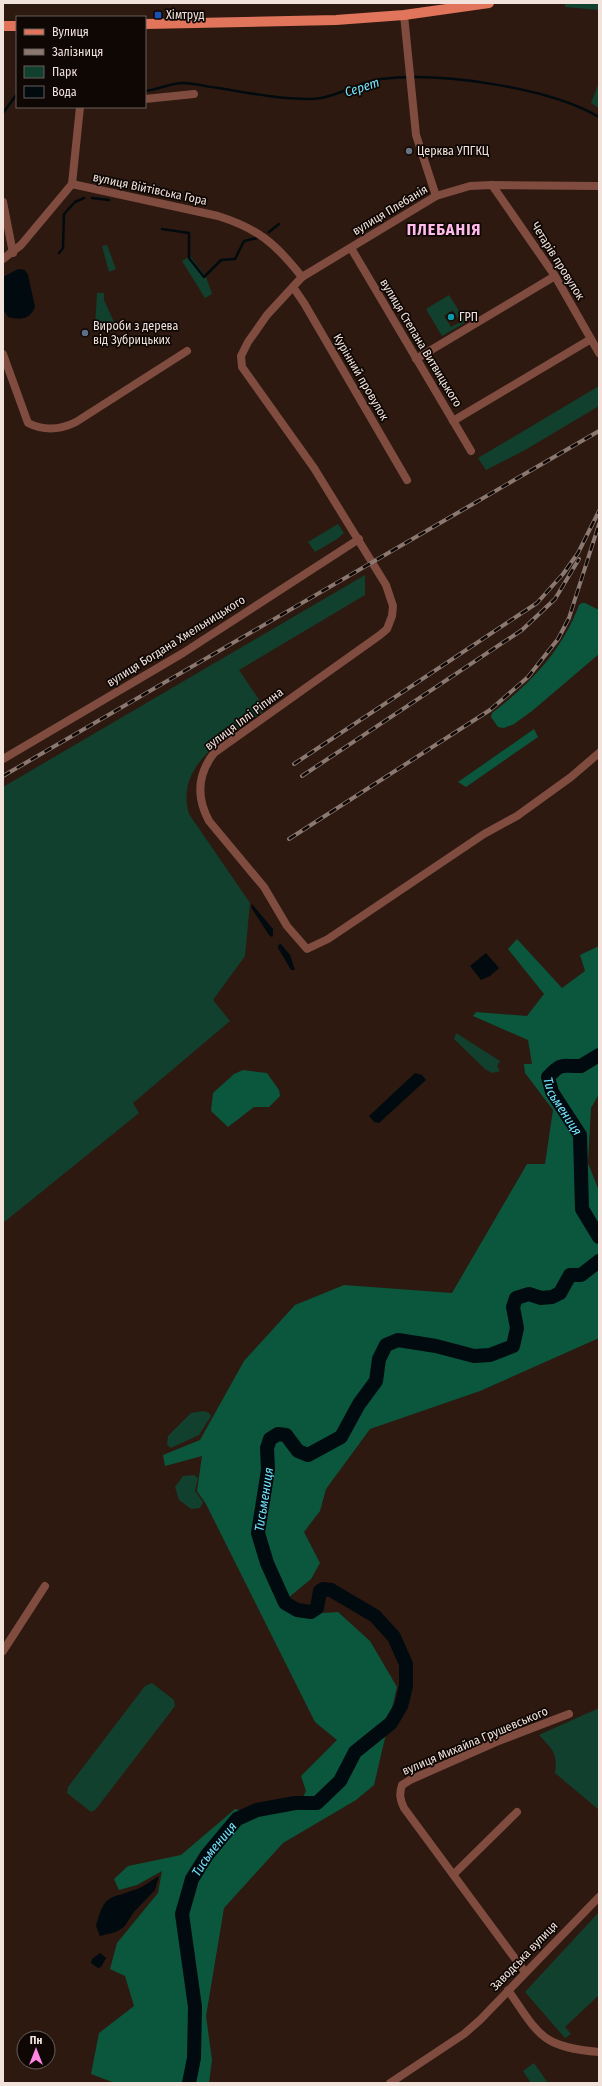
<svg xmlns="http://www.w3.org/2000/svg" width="602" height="2086" viewBox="0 0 602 2086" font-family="'Fira Sans Condensed',sans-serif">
<rect width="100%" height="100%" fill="#2d1910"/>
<g fill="#11402e" fill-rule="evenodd">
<polygon points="565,3 599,3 599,10 565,7"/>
<polygon points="599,82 599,108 591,103"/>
<polygon points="107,245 116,269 109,272 102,246"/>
<polygon points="190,256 206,277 212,294 205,298 182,261"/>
<polygon points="97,293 104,293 104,300 114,322 95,328"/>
<path d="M449,295L466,322L442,336L426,309ZM453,310L460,322L451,327L444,316Z"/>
<polygon points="599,386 599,406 525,450 486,470 478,458"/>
<polygon points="338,524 344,533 337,539 315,552 308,542"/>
<path d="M365,575V595L239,670L266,710C230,735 174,762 189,814L250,903L245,956L213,1000L230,1021L133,1103L139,1113L3,1223V787Z"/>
<polygon points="456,1033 500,1061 497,1066 500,1071 492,1073 485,1069 454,1039"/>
<polygon points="204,1411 209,1413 211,1416 199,1435 171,1448 167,1445 168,1436 191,1413"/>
<polygon points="194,1475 198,1478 195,1491 203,1502 200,1508 191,1509 179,1500 175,1487 183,1476"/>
<polygon points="152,1683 174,1700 175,1706 96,1809 91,1812 67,1793 68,1787 145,1686"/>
<path d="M599,1708V1810L555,1773C558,1753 552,1749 539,1735Z"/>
<polygon points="599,1912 599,1995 565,2027 571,2034 565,2038 525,1992"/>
<polygon points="534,2063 548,2083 531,2083 523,2071"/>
</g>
<g fill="#0a573d">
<path d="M582,603H585L599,610V654L532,711L514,724L504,728L498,727L491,717L492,713C530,684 562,651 579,605Z"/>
<polygon points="534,729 538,737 466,787 458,782"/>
<polygon points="517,939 562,988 585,971 580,955 599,946 599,1094 591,1108 588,1163 599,1191 599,1338 480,1391 370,1429 326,1489 320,1511 304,1532 320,1563 311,1579 282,1603 292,1615 338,1612 370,1641 397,1687 374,1785 356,1800 283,1843 224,1908 206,2016 212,2060 209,2083 115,2083 91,2074 99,2033 134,2006 125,1976 110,1969 117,1943 158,1893 162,1871 137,1885 119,1890 114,1879 128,1866 181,1855 235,1809 259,1815 298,1808 306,1791 301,1776 337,1740 315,1722 206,1504 197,1491 202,1456 165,1466 163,1455 200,1440 244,1361 295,1305 344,1285 452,1293 527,1164 545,1164 553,1110 525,1073 524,1064 532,1064 528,1040 473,1016 476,1012 527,1016 544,994 508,949"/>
<polygon points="243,1070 267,1073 279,1090 280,1096 269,1107 254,1107 228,1127 211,1111 213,1093 234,1074"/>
</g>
<g fill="#010b0f">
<path d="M18,269L25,270L28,275L35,307C30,320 20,320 8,317L3,309V277Z"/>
<polygon points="252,904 273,929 273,936 272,937 269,935 251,907"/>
<polygon points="281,944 290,955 295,970 291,970 278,948 278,945"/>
<polygon points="486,953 499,968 490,976 481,980 470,966"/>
<polygon points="415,1073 422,1075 426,1080 379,1123 374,1122 369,1116"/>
<path d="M159,1876L155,1890L134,1912L124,1927L116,1932L100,1936L96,1926C105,1892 109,1900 137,1889C145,1886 152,1880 159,1876Z"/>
<polygon points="100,1953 106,1958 101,1967 98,1968 91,1963 92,1959"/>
</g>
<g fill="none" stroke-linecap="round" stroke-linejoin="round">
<g stroke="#010b0f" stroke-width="2.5">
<path d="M145,91C158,90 170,83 183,83C195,83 207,87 219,88C249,93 279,99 309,99C336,99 356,82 381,79C440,72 548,87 599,117"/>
<polyline points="3,113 17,94"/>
<polyline points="92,198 109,200"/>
<polyline points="162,229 189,233 189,258 204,277 221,260 235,259 244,241 257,238"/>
<polyline points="269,232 279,224"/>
<polyline points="59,253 63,248 64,214 75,202 84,198"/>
</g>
<g stroke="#010b0f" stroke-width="14">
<path id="s1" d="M599,1055L581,1066C562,1067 563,1061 548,1077L552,1092L580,1135L582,1209L599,1237"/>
<path id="s2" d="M189,2083L194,2058L195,2007L182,1914L192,1879L207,1855L237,1819L257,1810L295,1803H317L340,1781L355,1752L391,1723L401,1706L406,1686V1664L394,1637L375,1616L331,1590L323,1589L320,1591L317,1608L311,1612L297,1610L285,1603L267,1563L258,1533L268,1470L267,1448L270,1439L278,1434L286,1435L298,1451L308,1455L341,1437L359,1404L376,1381L379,1359L386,1345L398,1340L436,1346L474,1356L490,1355L513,1346L517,1328L513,1307L516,1298L529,1294L541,1298L552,1297L560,1293L570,1275H581L599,1261"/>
</g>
<g stroke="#7f4c3f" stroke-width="8">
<polyline points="404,15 416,135 436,196"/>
<polyline points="145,99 194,94"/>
<path d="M72,184L218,216C259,229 276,244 302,277"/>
<polyline points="72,184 80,107"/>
<polyline points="492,185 555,276 599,353"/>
<path d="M599,186L492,185L470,186L436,196L302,277L267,315L248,342L241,356L242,367L314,468L386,585L393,606L392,616L387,629L380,635L214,753C197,775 196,797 209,821L264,887L287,926L307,949L328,939L484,834L517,816L571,777L599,753"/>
<polyline points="3,202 13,253"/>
<polyline points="351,248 471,451"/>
<polyline points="3,259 21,245 72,184"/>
<polyline points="293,287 304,303 407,480"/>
<path d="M3,354L28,423C44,431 60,430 76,422L187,351"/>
<polyline points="416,359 555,276"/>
<polyline points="453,421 591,339"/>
<polyline points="3,759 183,653 359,539"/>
<polyline points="3,1651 45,1586"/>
<polyline points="454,1874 517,1812"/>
<path d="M525,1972L404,1808C400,1800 399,1794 402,1785L410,1780L496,1742L569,1714"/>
<path d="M508,1990C539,2035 541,2047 599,2052"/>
<polyline points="390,2083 464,2034 480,2020 599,1897"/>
</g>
<g stroke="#e0755b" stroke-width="10">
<polyline points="145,24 336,20 404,15 489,3"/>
<polyline points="3,26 17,26"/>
</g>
<defs>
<g id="rail">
<polyline points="294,764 537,603 563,574 578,553 599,511"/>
<polyline points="3,776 599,431"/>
<polyline points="302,776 522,630 555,599 579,559"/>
<polyline points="289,839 490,710 528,677 558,639 569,618 599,524"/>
</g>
</defs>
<use href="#rail" stroke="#8a7871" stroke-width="4"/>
<use href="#rail" stroke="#0f0704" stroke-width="2.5" stroke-dasharray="8" stroke-linecap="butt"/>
</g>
<rect fill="#1a4fb4" stroke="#0f0704" stroke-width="1.5" x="154" y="11" width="8" height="8" rx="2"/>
<circle fill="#6b7280" stroke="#0f0704" stroke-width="1.5" cx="409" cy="151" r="4"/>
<circle fill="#0f9aa8" stroke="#0f0704" stroke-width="1.5" cx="451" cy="317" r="4"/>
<circle fill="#5c6f8a" stroke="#0f0704" stroke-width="1.5" cx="85" cy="333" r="4"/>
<g text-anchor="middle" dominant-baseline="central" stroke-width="3.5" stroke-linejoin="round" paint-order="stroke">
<g font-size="12" fill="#f1e2dc" stroke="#0f0704" text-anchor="start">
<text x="166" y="15">Хімтруд</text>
<text x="417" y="151">Церква УПГКЦ</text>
<text x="459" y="317">ГРП</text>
<text x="93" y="326">Вироби з дерева<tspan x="93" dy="14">від Зубрицьких</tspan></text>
</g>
<g font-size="12" fill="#f1e2dc" stroke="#0f0704">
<text transform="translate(150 189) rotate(12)">вулиця Війтівська Гора</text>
<text transform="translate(390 210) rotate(-31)">вулиця Плебанія</text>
<text transform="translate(558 261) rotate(58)">Четарів провулок</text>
<text transform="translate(421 343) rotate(59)">вулиця Степана Витвицького</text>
<text transform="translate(361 377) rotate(60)">Курінний провулок</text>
<text transform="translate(176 641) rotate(-32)">вулиця Богдана Хмельницького</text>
<text transform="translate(244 719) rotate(-37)">вулиця Іллі Ріпина</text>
<text transform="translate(475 1741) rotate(-23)">вулиця Михайла Грушевського</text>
<text transform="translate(524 1956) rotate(-46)">Заводська вулиця</text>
</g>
<g font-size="13" font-style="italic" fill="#74e2fc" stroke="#0f0704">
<text transform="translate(362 87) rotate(-18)">Серет</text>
<text stroke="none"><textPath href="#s1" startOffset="91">Тисьмениця</textPath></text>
<text stroke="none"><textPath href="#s2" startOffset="820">Тисьмениця</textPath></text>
<text stroke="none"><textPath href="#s2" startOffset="244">Тисьмениця</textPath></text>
</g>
<g font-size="16" font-weight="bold" letter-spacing="1" fill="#ffbbec" stroke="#0f0704">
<text x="444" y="229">ПЛЕБАНІЯ</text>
</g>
</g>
<rect width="602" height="2086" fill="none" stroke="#f1e2dc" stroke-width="8"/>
<rect x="16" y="16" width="130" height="92" fill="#0f0704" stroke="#695f5a"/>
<rect x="24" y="29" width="20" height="6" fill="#e0755b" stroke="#695f5a"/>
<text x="52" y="36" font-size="12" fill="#f1e2dc">Вулиця</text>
<rect x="24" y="49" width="20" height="6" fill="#8a7871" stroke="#695f5a"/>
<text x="52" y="56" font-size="12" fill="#f1e2dc">Залізниця</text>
<rect x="24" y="66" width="20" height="12" fill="#11402e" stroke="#695f5a"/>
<text x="52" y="76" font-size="12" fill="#f1e2dc">Парк</text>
<rect x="24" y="86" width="20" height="12" fill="#010b0f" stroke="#695f5a"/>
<text x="52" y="96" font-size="12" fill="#f1e2dc">Вода</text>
<g transform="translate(36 2050)"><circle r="19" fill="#0f0704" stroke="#695f5a"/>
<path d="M0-3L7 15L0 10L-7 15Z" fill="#fd86e2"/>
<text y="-6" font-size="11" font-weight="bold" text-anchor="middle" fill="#f1e2dc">Пн</text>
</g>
</svg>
